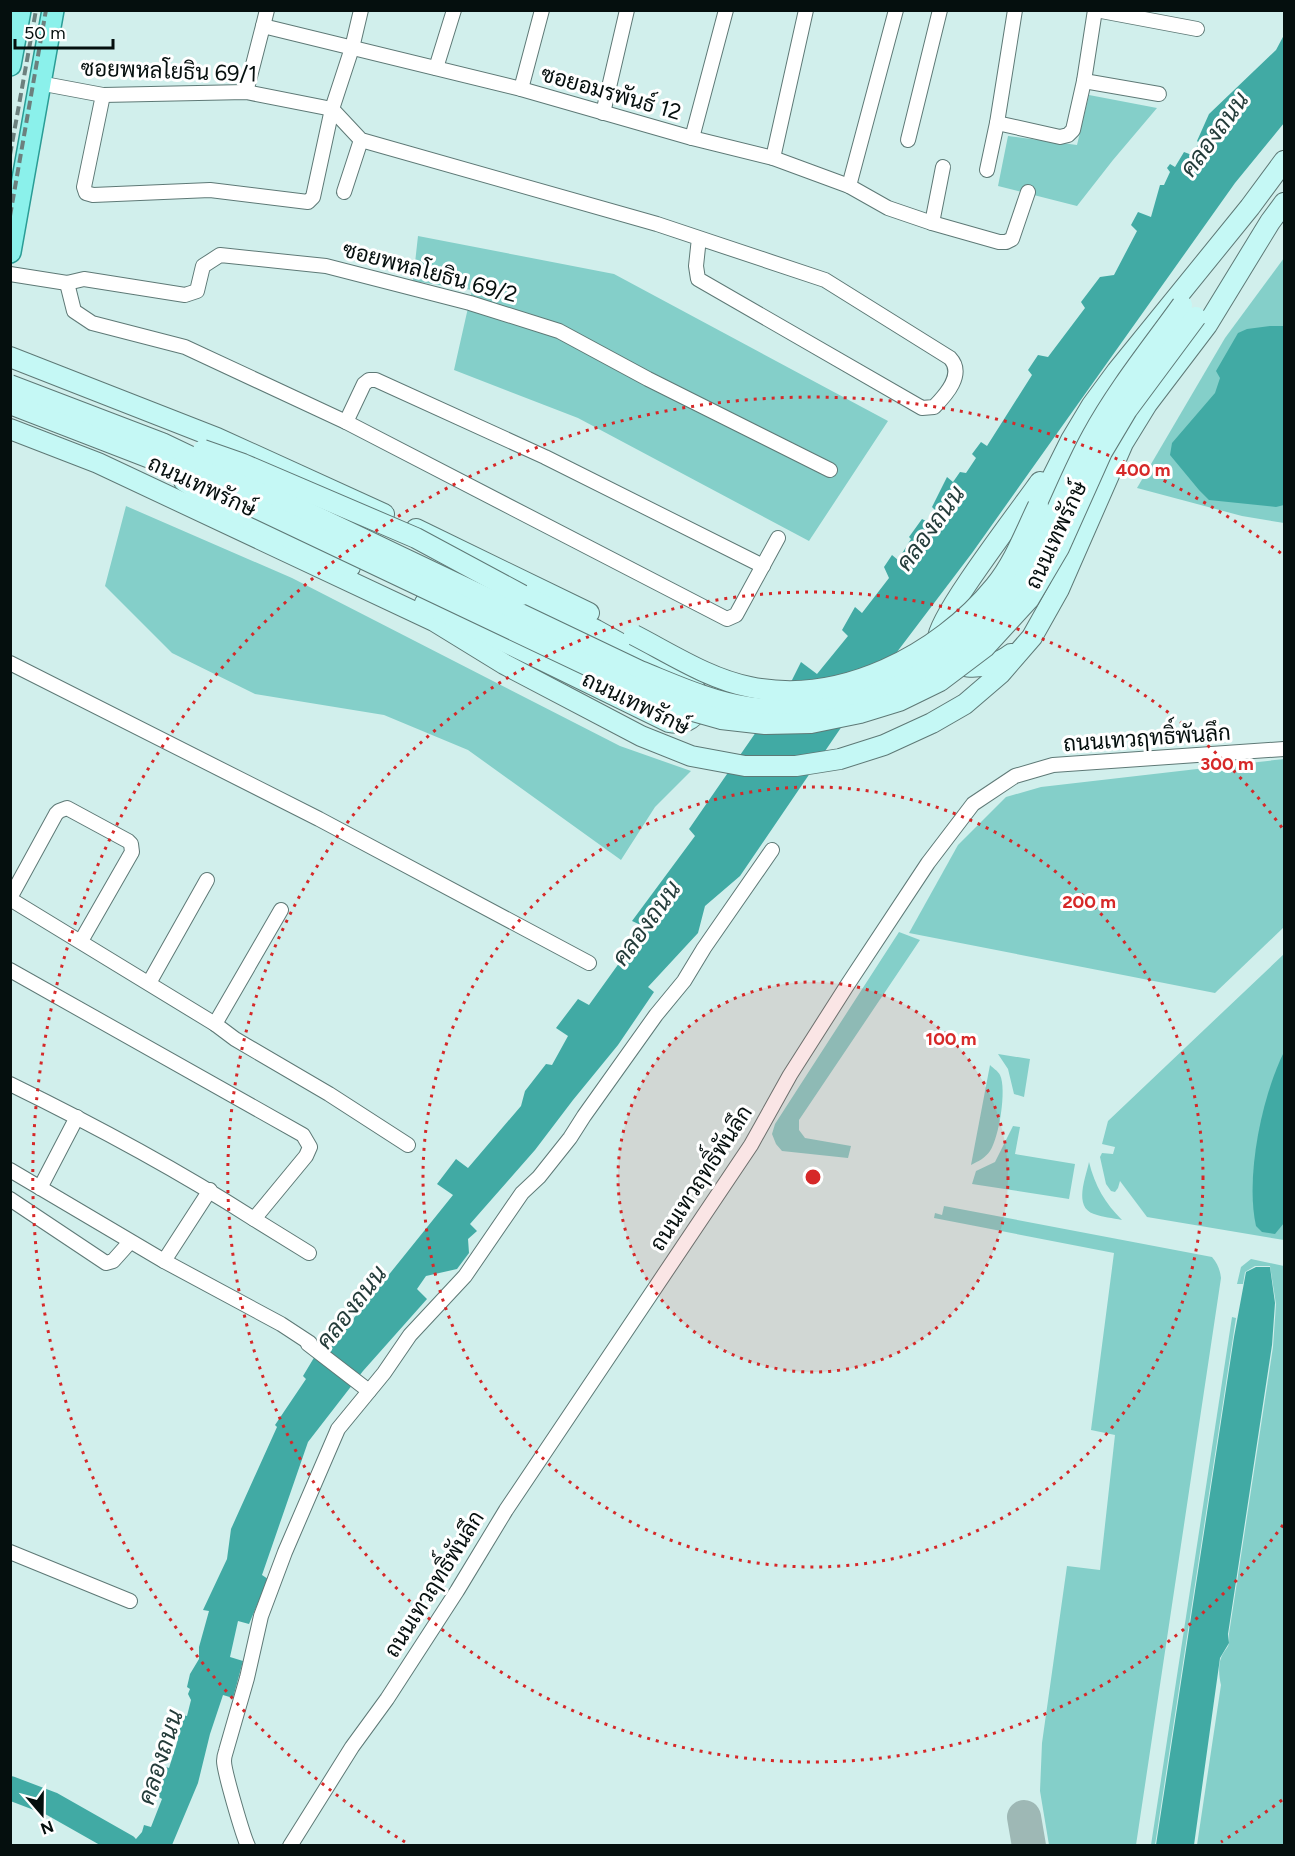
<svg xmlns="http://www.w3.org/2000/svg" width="1295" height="1856" viewBox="0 0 1295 1856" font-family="Figtree,Sarabun,sans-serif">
<rect width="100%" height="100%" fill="#d1efec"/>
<g fill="#84cfc9">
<polygon points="1089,95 1157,108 1113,160 1077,206 998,186 1008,136 1077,145"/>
<polygon points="418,236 614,274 888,421 809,541 578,418 454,370 472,290 413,281"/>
<polygon points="1284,258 1284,523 1242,516 1137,488 1225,338"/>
<polygon points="126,506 292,578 620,746 691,771 655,807 621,860 468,750 384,715 255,694 172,653 105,586"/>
<polygon points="1284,759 1284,927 1215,993 909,933 958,845 1006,797 1041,787"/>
<polygon points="899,932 920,940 799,1120 799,1130 805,1138 851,1146 848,1158 782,1151 776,1144 772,1134 775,1124"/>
<polygon points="1284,954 1284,1240 1147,1217 1120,1181 1118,1188 1115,1192 1111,1191 1106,1184 1100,1157 1102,1153 1113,1154 1115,1147 1102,1144 1108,1121"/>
<polygon points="998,1054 1030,1059 1024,1097 1014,1094 1008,1069"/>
<path d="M990,1065C993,1068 998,1071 1000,1075C1007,1089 999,1138 990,1151C985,1158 979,1161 971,1165Z"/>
<polygon points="1013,1126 1020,1127 1015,1154 1075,1164 1069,1199 972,1184 976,1171 995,1162"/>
<path d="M1089,1162C1095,1186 1105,1203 1122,1220C1113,1218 1102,1217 1094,1214C1073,1207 1086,1177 1089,1162Z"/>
<path d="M944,1206L1212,1257C1218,1264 1220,1270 1221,1278L1136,1845H1049L1040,1791L1042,1743L1067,1566L1100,1570L1115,1435L1091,1430L1114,1253L934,1218L935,1213L942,1215Z"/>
<path d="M1251,1259L1284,1266V1845H1197L1221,1685C1219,1677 1218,1666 1221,1658C1226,1646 1230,1650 1229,1634L1273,1347L1276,1304L1270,1266H1255L1245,1272L1243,1284H1237L1241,1267Z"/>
<polygon points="1232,1317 1236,1318 1155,1845 1151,1845"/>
</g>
<g fill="#41aaa4">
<polygon points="1284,35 1284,123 1235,183 972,553 853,710 740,876 705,906 698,933 648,987 654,992 618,1045 573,1100 535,1150 470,1224 477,1231 468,1239 469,1253 457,1269 426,1276 417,1289 427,1299 363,1371 308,1442 262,1575 268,1579 249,1624 238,1621 230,1657 243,1661 233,1698 223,1695 210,1734 198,1783 172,1845 130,1846 142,1832 144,1825 151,1827 162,1799 156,1795 166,1767 169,1768 177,1743 182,1715 187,1716 191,1700 188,1694 190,1689 187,1687 190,1674 199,1659 199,1647 209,1611 203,1610 227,1559 231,1529 277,1427 275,1425 306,1379 303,1376 315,1356 321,1359 453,1195 437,1184 456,1159 468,1168 521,1106 525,1091 546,1064 552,1065 568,1036 556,1028 578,999 589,1005 645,927 632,921 695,836 689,829 792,680 801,662 817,674 848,636 842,630 855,607 862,613 889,578 884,567 892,555 898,560 911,539 909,537 922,519 928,522 936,511 932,507 947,477 953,482 960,472 966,473 976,458 972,454 981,442 987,446 1032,375 1028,370 1038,355 1048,357 1085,308 1081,302 1100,277 1114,275 1137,231 1131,225 1138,212 1151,217 1160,185 1164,185 1170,172 1167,168 1170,164 1175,167 1184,152 1192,155 1199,143 1197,141 1209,114 1276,50"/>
<polygon points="1270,326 1284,326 1284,505 1276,507 1209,500 1199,490 1170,455 1172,443 1215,393 1220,378 1216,371 1238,333 1247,329"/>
<path d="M1284,1052V1223L1275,1234L1262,1232L1256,1226C1245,1177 1262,1096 1284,1052Z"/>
<polygon points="1256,1267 1270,1267 1275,1303 1272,1345 1228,1634 1229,1643 1220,1658 1194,1845 1156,1845 1234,1337 1246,1272"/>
</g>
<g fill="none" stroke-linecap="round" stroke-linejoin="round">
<polyline stroke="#41aaa4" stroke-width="24" points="10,1788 52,1804 126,1846"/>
<polyline stroke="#9eb8b5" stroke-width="34" points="1024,1817 1029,1846"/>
<defs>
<g id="minor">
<polyline points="1096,10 1197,29"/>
<polyline points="263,26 267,10"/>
<polyline points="436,68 454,10"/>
<polyline points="1084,81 1159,94"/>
<polyline points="39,83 103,95 246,92 332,109"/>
<polyline points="521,89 542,10"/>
<polyline points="246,92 263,26 521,89 692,138 773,158 849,186 888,208 932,223 999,242 1006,242 1012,239 1028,192"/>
<polyline points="103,95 84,187 86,193 93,195 210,190 308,202 313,197 332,109 352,48 361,10"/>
<path d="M332,109L361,140L657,224L825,280L950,358C965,374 946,395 934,407L922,408L698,279L696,266L699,238"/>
<polyline points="603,113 627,10"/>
<polyline points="997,123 1060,137 1068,135 1073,130 1084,81 1095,10"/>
<polyline points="692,138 726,10"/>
<polyline points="908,140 940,10"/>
<polyline points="773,158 806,10"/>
<polyline points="987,170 997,123 1015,10"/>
<polyline points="849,186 896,10"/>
<polyline points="344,192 361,140"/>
<polyline points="932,223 943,167"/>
<polyline points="10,274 67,283 84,279 185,295 197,291 203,266 220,255 326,266 470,303 559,331 648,379 830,470"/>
<polyline points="67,283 74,311 92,323 185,347 346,422 727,619 736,615 778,538"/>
<polyline points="346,422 364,384 369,380 376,380 545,457 763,566"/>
<polyline points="10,663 319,819 589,963"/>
<polyline points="10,898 56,814 59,811 67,808 128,841 131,844 132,852 81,941"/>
<polyline points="10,899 215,1024 235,1039 329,1094 408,1145"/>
<path d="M10,970L303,1135L310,1147L306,1156L254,1219C176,1169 94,1125 10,1084"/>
<polyline points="149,983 207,880"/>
<polyline points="215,1024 281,910"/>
<polyline points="10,1170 164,1261 210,1190"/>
<polyline points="40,1188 77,1117"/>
<polyline points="10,1199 106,1263 113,1261 130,1242"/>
<polyline points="254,1219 309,1253"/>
<polyline points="164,1261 281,1324 310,1343"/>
<polyline points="308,1344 369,1391"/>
<polyline points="10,1552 130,1601"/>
<path d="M248,1846C243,1836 224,1771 224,1761C224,1758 225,1754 226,1751L247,1678L261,1616L285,1552L338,1429L384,1373L410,1335L465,1276L522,1193L539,1177L570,1138L584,1116L656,1015L684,981L704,948L772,850"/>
<polyline points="290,1846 352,1747 387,1699 457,1591 506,1510 751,1145 790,1075 848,984 928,863 973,804 1015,776 1053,765 1284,749"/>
</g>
<g id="secondary">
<polyline points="10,357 217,438 384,514"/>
<polyline points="10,429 98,463 434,621 504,664 641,736 691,756 745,766 796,766 840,759 884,745 932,723 965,704 1000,674 1032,637 1059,589 1123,443 1147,404 1207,325 1270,222 1284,203"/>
<polyline points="184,481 225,507 350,567"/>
<polyline points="1038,506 1071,440 1092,405 1117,371 1250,207 1284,161"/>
<polyline points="416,529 589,613"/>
<path d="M425,603L669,722C697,728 710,699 688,681L596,630L522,595"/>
<path d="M1011,654C990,671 941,676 938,638C937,618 1024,505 1040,482"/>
</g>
<g id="primary">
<polyline points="10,65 20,10"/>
<polyline points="10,252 53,10"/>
</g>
</defs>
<use href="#minor" stroke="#5e7976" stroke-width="16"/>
<use href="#secondary" stroke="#5e7976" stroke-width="22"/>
<use href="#primary" stroke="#2a9c95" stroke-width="24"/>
<use href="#minor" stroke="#fff" stroke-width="14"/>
<use href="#secondary" stroke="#c5f8f5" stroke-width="20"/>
<use href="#primary" stroke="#8bf1eb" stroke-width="21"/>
<g stroke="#6c807e" stroke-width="4" stroke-dasharray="9 4.5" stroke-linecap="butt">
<polyline points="10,155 36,10"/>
<polyline points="10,216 46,10"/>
</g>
<defs>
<g id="secondary-bridge">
<path d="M10,385L162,443L640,671C675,685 709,701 747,707C818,718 922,682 974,633C981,626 988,617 995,610C1002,602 1011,595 1016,586C1048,540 1065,485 1092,436C1117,390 1151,348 1182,305"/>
<polyline points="10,404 155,460 631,686 682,708 721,719 765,724 811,723 860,713 899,701 940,681 985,647 1029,599 1059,548 1102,452 1127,410 1196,317"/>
<polyline points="203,450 243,464 416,538 522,595"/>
<path d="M634,635C671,654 709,679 750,687C840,706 939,655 995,586C1014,563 1025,533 1038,506"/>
</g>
</defs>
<use href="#secondary-bridge" stroke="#5e7976" stroke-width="22" stroke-linecap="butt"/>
<use href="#secondary-bridge" stroke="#c5f8f5" stroke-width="20"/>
</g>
<circle cx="813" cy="1177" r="195" fill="#d62828" fill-opacity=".12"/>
<g fill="none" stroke="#d62828" stroke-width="3" stroke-dasharray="3 6">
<circle cx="813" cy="1177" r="195"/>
<circle cx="813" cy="1177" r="390"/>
<path d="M1283 1525A585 585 0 1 1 1283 829"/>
<path d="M1282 1800A780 780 0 0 1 1221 1842M405 1842A780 780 0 1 1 1282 554"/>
</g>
<g text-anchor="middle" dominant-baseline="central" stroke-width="6" stroke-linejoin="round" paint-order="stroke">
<g font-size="22" fill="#050f0e" stroke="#fff">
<text transform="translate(169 71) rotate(2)">ซอยพหลโยธิน 69/1</text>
<text transform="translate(611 93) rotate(16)">ซอยอมรพันธ์ 12</text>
<text transform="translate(430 272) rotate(15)">ซอยพหลโยธิน 69/2</text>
<text transform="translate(202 486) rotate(25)">ถนนเทพรักษ์</text>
<text transform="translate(1056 535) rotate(-65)">ถนนเทพรักษ์</text>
<text transform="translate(636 703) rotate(26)">ถนนเทพรักษ์</text>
<text transform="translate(1147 738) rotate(-4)">ถนนเทวฤทธิ์พันลึก</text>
<text transform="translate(701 1178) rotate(-57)">ถนนเทวฤทธิ์พันลึก</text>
<text transform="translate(434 1584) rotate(-58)">ถนนเทวฤทธิ์พันลึก</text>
</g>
<g font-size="24" font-style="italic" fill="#243c3a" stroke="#fff">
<text transform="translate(1214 134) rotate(-54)">คลองถนน</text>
<text transform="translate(930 528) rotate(-54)">คลองถนน</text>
<text transform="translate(646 923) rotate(-54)">คลองถนน</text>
<text transform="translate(351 1307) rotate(-52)">คลองถนน</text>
<text transform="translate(160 1757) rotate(-72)">คลองถนน</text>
</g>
</g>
<circle cx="813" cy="1177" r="9" fill="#d62828" stroke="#fff" stroke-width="3"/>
<g font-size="18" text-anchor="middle" font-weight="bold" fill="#d62828" stroke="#fff" stroke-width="6" stroke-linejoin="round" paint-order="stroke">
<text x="1143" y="476">400 m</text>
<text x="1227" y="770">300 m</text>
<text x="1089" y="908">200 m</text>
<text x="951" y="1045">100 m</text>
</g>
<rect width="1295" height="1856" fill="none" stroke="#050f0e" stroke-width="24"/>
<g transform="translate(42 1814) rotate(160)" stroke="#ffffff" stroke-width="4.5" paint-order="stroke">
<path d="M0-4.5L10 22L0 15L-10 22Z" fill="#050f0e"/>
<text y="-9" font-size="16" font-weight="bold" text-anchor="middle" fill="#050f0e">N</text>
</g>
<path d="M15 39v9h98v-9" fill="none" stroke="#050f0e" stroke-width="3"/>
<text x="24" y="39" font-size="18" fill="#050f0e" stroke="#ffffff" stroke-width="4.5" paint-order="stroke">50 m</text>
</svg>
